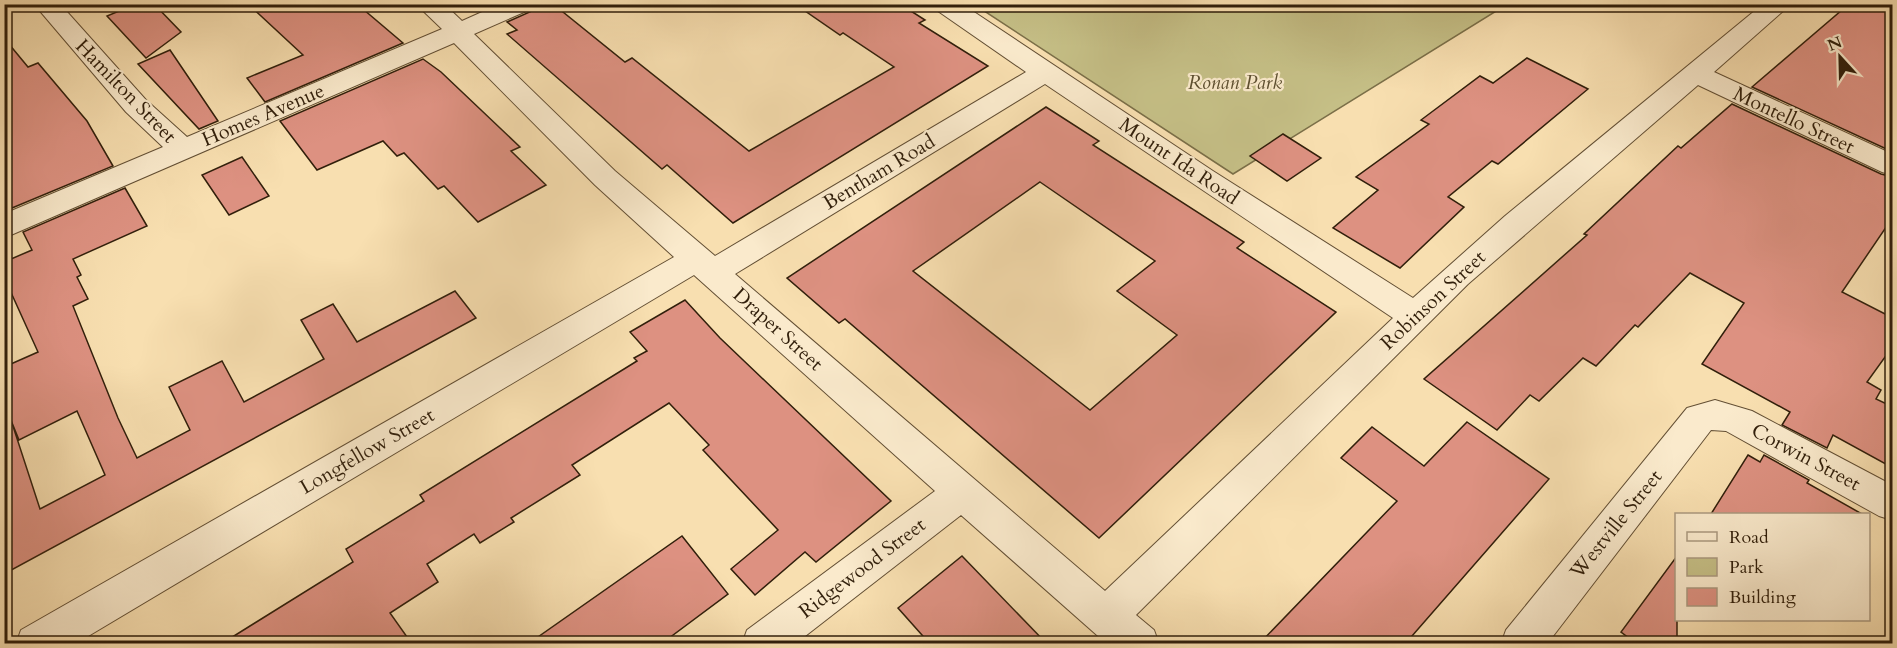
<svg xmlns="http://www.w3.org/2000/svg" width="1897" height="648" viewBox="0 0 1897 648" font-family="Cardo,serif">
<rect width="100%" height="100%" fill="#f8dfb0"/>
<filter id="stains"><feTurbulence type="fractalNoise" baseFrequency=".00333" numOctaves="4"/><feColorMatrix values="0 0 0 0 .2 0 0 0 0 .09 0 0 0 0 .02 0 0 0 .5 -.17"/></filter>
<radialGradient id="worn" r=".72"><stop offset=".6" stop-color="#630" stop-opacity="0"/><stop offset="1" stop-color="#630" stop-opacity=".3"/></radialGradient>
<polygon fill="#c5bf86" stroke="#7b6f48" stroke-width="1.5" points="975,5 1506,5 1233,174"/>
<g fill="#dd9181" stroke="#311f0b" stroke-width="1.5" fill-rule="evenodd">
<polygon points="136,4 154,4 181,32 146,58 107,16"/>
<polygon points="248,4 357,4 403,43 265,102 247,78 303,55"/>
<polygon points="536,4 553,4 625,62 632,58 749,151 894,67 843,33 840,35 795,4 900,4 925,20 919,23 988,66 733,223 667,165 662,169 507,34 517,30 507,22 532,11"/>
<polygon points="1849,4 1893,4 1893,152 1752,87"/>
<polygon points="4,38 28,67 38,63 87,121 113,166 12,208 4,193"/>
<polygon points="170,50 218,121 199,129 138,64"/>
<polygon points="1527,58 1588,89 1498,164 1492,161 1448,197 1464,207 1400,268 1333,228 1378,190 1356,177 1429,124 1421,120 1480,76 1493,83"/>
<polygon points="423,59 441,72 520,147 511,151 546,185 478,222 444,186 438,189 404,153 397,156 383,141 317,170 280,121"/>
<polygon points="1732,104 1881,174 1893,177 1893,217 1842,292 1893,318 1893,346 1867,382 1881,390 1876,399 1893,407 1893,468 1833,435 1827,448 1782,425 1790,412 1702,364 1744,303 1690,273 1638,327 1635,325 1596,366 1583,358 1539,401 1530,395 1497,430 1424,379 1587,235 1584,234 1678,146 1681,148"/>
<path d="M1046,107L1099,141L1093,145L1244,242L1237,248L1336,312L1099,538L845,319L839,323L787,278ZM1040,182L1155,261L1117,291L1177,335L1090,410L913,271Z"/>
<polygon points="1283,134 1321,158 1287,181 1250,156"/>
<polygon points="242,157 269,196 229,215 202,175"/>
<polygon points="125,188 147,226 73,259 81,275 77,277 88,299 73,306 118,418 137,458 190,430 169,387 222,361 244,402 324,359 301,320 333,304 357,342 455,291 476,318 4,574 4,418 10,417 40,509 105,475 77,411 19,440 4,403 4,367 38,352 4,277 4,262 32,250 23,232"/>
<polygon points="685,300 720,338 891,501 816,562 805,552 755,595 731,569 778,530 703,450 709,445 669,403 572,465 580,475 511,518 514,522 480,543 474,534 427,564 438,582 390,613 412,644 221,644 353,562 346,549 424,501 420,495 637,361 634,358 647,351 630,332"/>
<polygon points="1467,422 1549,479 1405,644 1259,644 1397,501 1341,458 1372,427 1424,466"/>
<polygon points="1748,455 1760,462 1764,455 1809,480 1807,483 1862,514 1711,514"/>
<polygon points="682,536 728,594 661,644 528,644"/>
<polygon points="962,556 1047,644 930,644 898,608"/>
<polygon points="1677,556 1677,644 1637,644 1621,632"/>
</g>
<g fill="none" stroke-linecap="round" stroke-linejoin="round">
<defs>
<g id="minor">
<path d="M34,4H60L146,100L187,137L442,29L416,4H444L462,21L500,4H534L531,9L474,34L615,171L715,256L1026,72L935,9L932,4H962L1213,171L1413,298L1505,216L1763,4H1791L1714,72L1892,154V175L1882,172L1698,85L1468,284L1136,615L1154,630L1159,644H1107L961,515L795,644H742L747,630L935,491L694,275L75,644H16L21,630L674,257L595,185L454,43L4,238V214L163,147L126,112ZM1045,84L1393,318L1105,591L735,274Z"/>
<polygon points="1715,400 1752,411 1892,485 1892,520 1879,516 1726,431 1711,430 1547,644 1501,644 1506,630 1687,408"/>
</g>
</defs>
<use href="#minor" stroke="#634f34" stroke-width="2"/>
<use href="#minor" fill="#faeacc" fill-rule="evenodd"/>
</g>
<g text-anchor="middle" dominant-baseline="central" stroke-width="4.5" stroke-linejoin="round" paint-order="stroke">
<g font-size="20" font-style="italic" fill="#5d4f30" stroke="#faeacc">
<text x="1235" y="82">Ronan Park</text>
</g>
<g font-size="20" fill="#311f0b" stroke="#faeacc">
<text transform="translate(126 91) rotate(46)">Hamilton Street</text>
<text transform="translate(263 115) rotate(-23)">Homes Avenue</text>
<text transform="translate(1794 120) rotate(25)">Montello Street</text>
<text transform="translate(1179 161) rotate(34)">Mount Ida Road</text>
<text transform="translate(879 172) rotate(-31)">Bentham Road</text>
<text transform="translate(1433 300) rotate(-43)">Robinson Street</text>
<text transform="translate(778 329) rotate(42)">Draper Street</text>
<text transform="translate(367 451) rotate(-30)">Longfellow Street</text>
<text transform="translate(1806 457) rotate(28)">Corwin Street</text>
<text transform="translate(1616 524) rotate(-51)">Westville Street</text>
<text transform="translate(862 568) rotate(-37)">Ridgewood Street</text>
</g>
</g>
<rect width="1897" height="648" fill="none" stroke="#f8dfb0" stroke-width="24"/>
<rect x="6" y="6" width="1885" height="636" fill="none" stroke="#311f0b" stroke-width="3"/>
<rect x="12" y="12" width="1873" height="624" fill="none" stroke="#311f0b" stroke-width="1.5"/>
<rect x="1675" y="513" width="195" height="108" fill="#faeacc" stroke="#aa997f" stroke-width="1.5"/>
<rect x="1687" y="532" width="30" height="9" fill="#faeacc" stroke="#aa997f" stroke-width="1.5"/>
<text x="1729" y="543" font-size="18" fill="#311f0b">Road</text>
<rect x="1687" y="558" width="30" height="18" fill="#c5bf86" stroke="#aa997f" stroke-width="1.5"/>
<text x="1729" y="573" font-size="18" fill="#311f0b">Park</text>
<rect x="1687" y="588" width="30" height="18" fill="#dd9181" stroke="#aa997f" stroke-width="1.5"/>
<text x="1729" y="603" font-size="18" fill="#311f0b">Building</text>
<g transform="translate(1840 57) rotate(338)" stroke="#faeacc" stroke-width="4.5" paint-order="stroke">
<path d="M0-4.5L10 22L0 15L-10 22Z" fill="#311f0b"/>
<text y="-9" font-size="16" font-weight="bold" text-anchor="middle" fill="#311f0b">N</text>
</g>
<rect width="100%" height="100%" filter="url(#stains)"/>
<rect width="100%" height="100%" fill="url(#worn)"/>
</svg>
